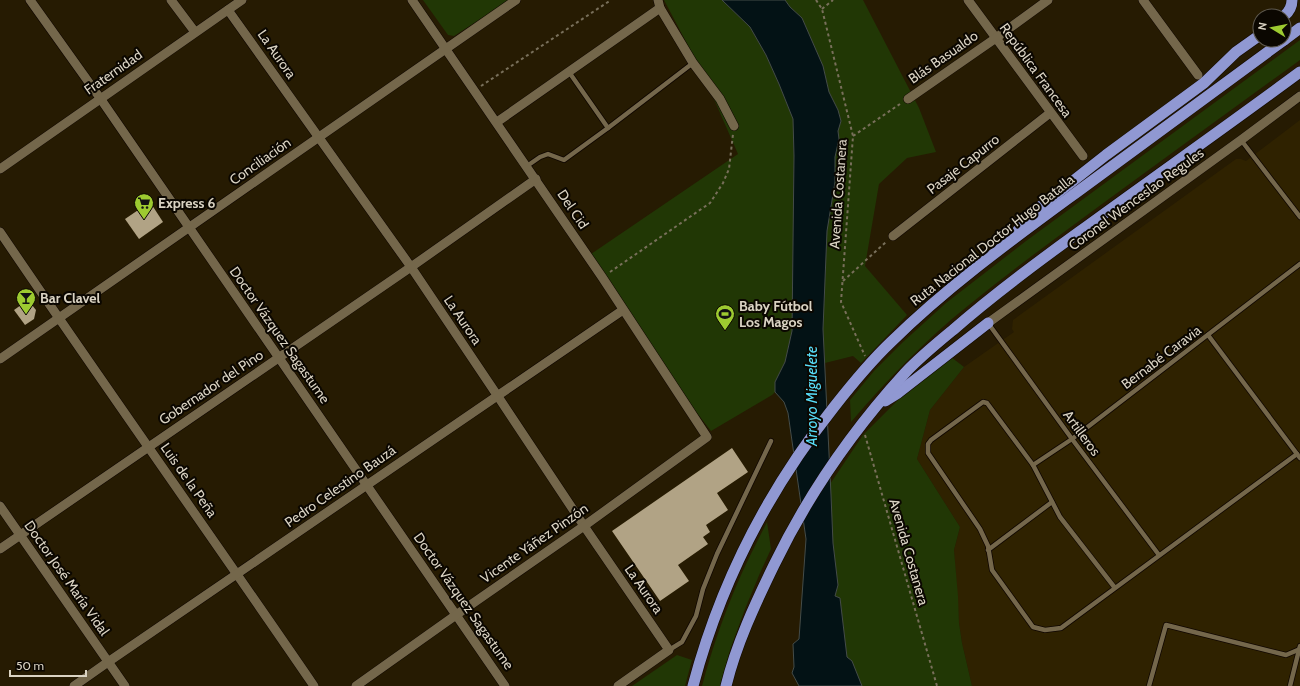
<svg xmlns="http://www.w3.org/2000/svg" width="1300" height="686" viewBox="0 0 1300 686" font-family="Cabin,sans-serif">
<rect width="100%" height="100%" fill="#261b02"/>
<polygon fill="#2f2200" points="1300,120 1300,686 972,686 962,643 959,623 954,550 960,527 917,459 930,410 964,367 1014,332 1012,329 1013,320 1236,159 1241,159 1246,161"/>
<g fill="#213705">
<polygon points="423,0 510,0 454,36 448,35"/>
<polygon points="664,0 722,0 724,2 750,27 766,55 779,84 793,119 794,156 792,331 785,362 775,382 775,392 772,395 711,431 697,413 591,254 738,154 703,74"/>
<polygon points="785,0 863,0 919,108 936,152 907,158 879,184 865,266 907,315 861,363 853,356 825,363 823,329 827,231 835,182 835,157 839,139 838,131 841,121 838,110 829,92 823,66 802,18 790,7"/>
<path d="M1300,40V60C1234,108 1168,156 1102,204C1057,237 1012,270 969,305C926,339 887,380 851,422L850,400L874,371L903,342L946,303L1026,241Z"/>
<polygon points="951,357 964,367 930,410 917,459 960,527 954,550 958,596 959,623 962,643 972,686 862,686 852,661 847,657 840,598 835,596 838,585 833,543 830,484 863,435 903,395"/>
<path d="M767,522L771,549L760,573L745,609L730,650L720,686H702C712,648 725,611 741,575C749,557 758,540 767,522Z"/>
<polygon points="677,655 692,660 685,686 632,686"/>
</g>
<polygon fill="#031215" stroke="#444c49" points="722,0 785,0 790,7 802,18 823,66 829,92 838,110 841,121 838,131 839,139 835,157 835,182 827,231 823,329 831,495 833,543 838,585 835,596 840,598 847,657 852,661 862,686 799,686 792,673 794,667 793,644 799,639 806,539 788,413 784,402 775,392 775,382 785,362 792,331 794,156 793,119 779,84 766,55 750,27"/>
<g fill="#b1a385">
<polygon points="150,202 163,222 139,239 125,219"/>
<polygon points="28,300 36,310 34,319 25,325 14,310"/>
<polygon points="732,448 748,472 717,493 728,510 706,525 710,532 703,537 708,544 678,565 689,581 660,601 612,531"/>
</g>
<g fill="none" stroke-linecap="round" stroke-linejoin="round">
<defs>
<g id="service">
<polyline points="569,72 608,128"/>
<polyline points="1241,140 1300,217"/>
<polyline points="527,166 540,157 548,154 564,160 608,128 693,63"/>
<polyline points="988,323 1072,439 1159,555"/>
<polyline points="1208,335 1300,458"/>
<polyline points="1033,465 1072,439 1300,264"/>
<polyline points="988,550 1052,502"/>
<polyline points="1115,588 1060,517 1033,465 987,403 983,402 931,440 928,444 928,453 980,529 988,546 992,570 1033,627 1045,630 1061,628 1297,454"/>
<polyline points="669,650 682,642 696,616 703,589 717,554 771,441"/>
<polyline points="1149,686 1166,625 1286,655 1300,649"/>
<polyline points="1290,686 1300,646"/>
</g>
<g id="minor">
<polyline points="30,0 100,98 505,686"/>
<polyline points="171,0 195,32"/>
<polyline points="658,0 660,8 693,63 720,99 734,126"/>
<polyline points="968,0 1083,156"/>
<polyline points="1143,0 1198,75"/>
<polyline points="228,10 411,267 497,395 584,526 669,650 618,686"/>
<polyline points="908,99 996,38 1048,0"/>
<polyline points="497,122 660,8"/>
<polyline points="0,169 242,0"/>
<path d="M0,232C103,384 210,534 314,686"/>
<polyline points="893,236 1050,113"/>
<polyline points="988,323 1241,140 1300,96"/>
<polyline points="0,359 516,0"/>
<polyline points="0,506 125,686"/>
<polyline points="0,549 411,267 536,179"/>
<polyline points="74,686 108,662 623,310"/>
<polyline points="356,686 456,615 584,526 707,437 602,277 412,0"/>
</g>
<g id="trunk">
<path d="M1284,16C1289,12 1292,7 1292,0"/>
<polyline points="1284,40 1300,28"/>
<polyline points="1018,230 1041,206 1059,192 1106,155 1204,83 1236,52 1260,35"/>
<polyline points="885,401 898,393 988,323"/>
<path d="M693,686C720,584 769,489 834,407C852,384 870,362 891,342C951,283 1020,234 1088,184C1153,136 1218,88 1284,40"/>
<path d="M726,686C736,645 755,604 774,565C808,495 852,431 905,373C920,357 936,344 953,330C993,295 1036,263 1079,232C1153,178 1227,126 1300,72"/>
</g>
</defs>
<use href="#service" stroke="#0f0600" stroke-width="6"/>
<use href="#minor" stroke="#0f0600" stroke-width="10"/>
<use href="#trunk" stroke="#0f0600" stroke-width="12"/>
<g stroke="#79705b" stroke-width="2" stroke-dasharray="3 3" stroke-linecap="butt">
<polyline points="816,0 822,9 853,136 841,302 865,356"/>
<polyline points="822,9 833,0"/>
<polyline points="481,86 611,0"/>
<polyline points="853,136 900,104"/>
<polyline points="610,272 710,203 723,183 729,169 733,134"/>
<polyline points="843,281 886,242"/>
<polyline points="865,435 937,686"/>
</g>
<use href="#service" stroke="#74674b" stroke-width="4.5"/>
<use href="#minor" stroke="#74674b" stroke-width="9"/>
<use href="#trunk" stroke="#9098d2" stroke-width="11"/>
</g>
<defs>
<symbol id="supermarket-pin" viewBox="-11 -11 22 30"><path d="M0 17L-7.5 6A9.5 9.5 0 1 1 7.5 6Z" fill="#9dca30" stroke="#0b0701"/><path d="M-6-5.5h2.5l.6 2H6L4.5 2H-2.5L-4.4-4H-6ZM-1.5 3.2a1.3 1.3 0 1 0 .1 0ZM3 3.2a1.3 1.3 0 1 0 .1 0Z" fill="#111"/></symbol>
<symbol id="bar-pin" viewBox="-11 -11 22 30"><path d="M0 17L-7.5 6A9.5 9.5 0 1 1 7.5 6Z" fill="#9dca30" stroke="#0b0701"/><path d="M-6-5H6L.8 .8V4.5H3.5V6h-7V4.5H-.8V.8Z" fill="#111"/></symbol>
<symbol id="stadium-pin" viewBox="-11 -11 22 30"><path d="M0 17L-7.5 6A9.5 9.5 0 1 1 7.5 6Z" fill="#9dca30" stroke="#0b0701"/><path d="M0-5a6.5 5 0 1 0 0 10a6.5 5 0 1 0 0-10ZM-3.5-1.8h7v3.6h-7Z" fill="#111"/></symbol>
</defs>
<g fill-rule="evenodd">
<use href="#supermarket-pin" x="133" y="192" width="22" height="30"/>
<use href="#bar-pin" x="15" y="287" width="22" height="30"/>
<use href="#stadium-pin" x="714" y="303" width="22" height="30"/>
</g>
<g text-anchor="middle" dominant-baseline="central" stroke-width="4" stroke-linejoin="round" paint-order="stroke">
<g font-size="14" fill="#dad3c3" stroke="#0b0701">
<text transform="translate(277 54) rotate(55)">La Aurora</text>
<text transform="translate(943 57) rotate(-35)">Blás Basualdo</text>
<text transform="translate(1036 70) rotate(54)">República Francesa</text>
<text transform="translate(113 72) rotate(-35)">Fraternidad</text>
<text transform="translate(260 161) rotate(-35)">Conciliación</text>
<text transform="translate(963 164) rotate(-38)">Pasaje Capurro</text>
<text transform="translate(838 194) rotate(-86)">Avenida Costanera</text>
<text transform="translate(1136 199) rotate(-36)">Coronel Wenceslao Regules</text>
<text transform="translate(573 209) rotate(56)">Del Cid</text>
<text transform="translate(992 240) rotate(-38)">Ruta Nacional Doctor Hugo Batalla</text>
<text transform="translate(463 320) rotate(56)">La Aurora</text>
<text transform="translate(280 335) rotate(55)">Doctor Vázquez Sagastume</text>
<text transform="translate(1161 357) rotate(-37)">Bernabé Caravia</text>
<text transform="translate(211 387) rotate(-34)">Gobernador del Pino</text>
<text transform="translate(1082 433) rotate(54)">Artilleros</text>
<text transform="translate(189 480) rotate(55)">Luis de la Peña</text>
<text transform="translate(340 486) rotate(-35)">Pedro Celestino Bauzá</text>
<text transform="translate(534 543) rotate(-35)">Vicente Yáñez Pinzón</text>
<text transform="translate(909 552) rotate(74)">Avenida Costanera</text>
<text transform="translate(67 578) rotate(55)">Doctor José María Vidal</text>
<text transform="translate(644 589) rotate(55)">La Aurora</text>
<text transform="translate(464 601) rotate(55)">Doctor Vázquez Sagastume</text>
</g>
<g font-size="14" font-weight="bold" fill="#dad3c3" stroke="#0b0701" text-anchor="start">
<text x="158" y="203">Express 6</text>
<text x="40" y="298">Bar Clavel</text>
<text x="739" y="306">Baby Fútbol<tspan x="739" dy="16">Los Magos</tspan></text>
</g>
<g font-size="15" font-style="italic" fill="#58defa" stroke="#0b0701">
<text transform="translate(812 396) rotate(-90)">Arroyo Miguelete</text>
</g>
</g>
<g transform="translate(1272 28) rotate(280)"><circle r="19" fill="#0b0701" stroke="#5e594f"/>
<path d="M0-3L7 15L0 10L-7 15Z" fill="#9dca30"/>
<text y="-6" font-size="11" font-weight="bold" text-anchor="middle" fill="#dad3c3">N</text>
</g>
<path d="M10 670v6h76v-6" fill="none" stroke="#dad3c3" stroke-width="2"/>
<text x="16" y="670" font-size="12" fill="#dad3c3" stroke="#0b0701" stroke-width="3" paint-order="stroke">50 m</text>
</svg>
